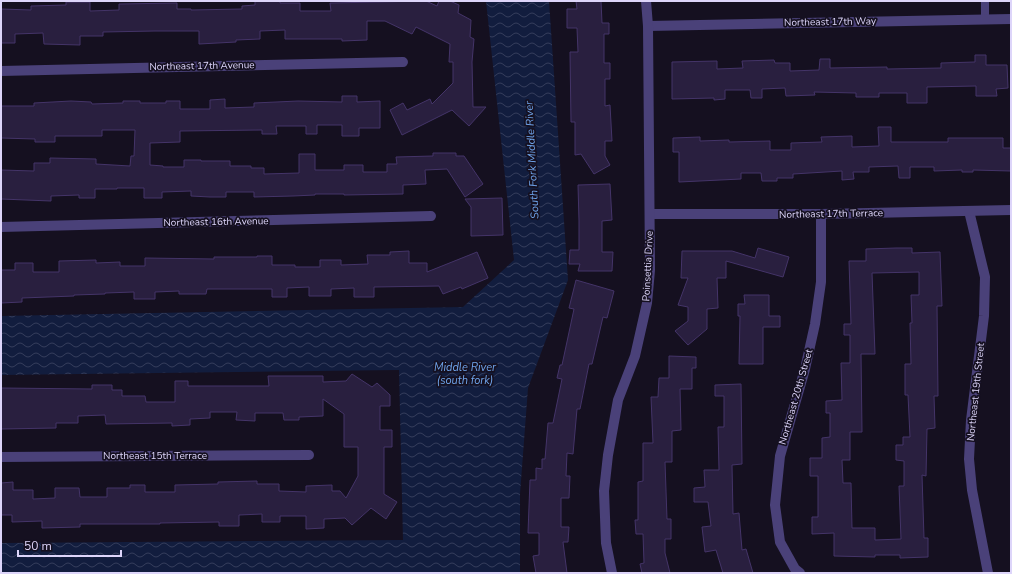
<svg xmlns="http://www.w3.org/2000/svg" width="1012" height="574" viewBox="0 0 1012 574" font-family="'Nunito Sans',sans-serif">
<defs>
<pattern id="water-waves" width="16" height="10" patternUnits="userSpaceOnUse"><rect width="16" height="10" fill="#121d3e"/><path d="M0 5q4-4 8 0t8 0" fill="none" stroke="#343d5b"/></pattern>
</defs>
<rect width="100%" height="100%" fill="#151020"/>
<polygon fill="url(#water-waves)" points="486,1 549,1 568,280 528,388 520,494 520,573 1,573 1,543 403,540 399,370 1,375 1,316 463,307 514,260"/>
<g fill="#291f3f" stroke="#443468" fill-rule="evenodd">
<polygon points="255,1 280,1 280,3 300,3 300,11 331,11 330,3 426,1 437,6 439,1 450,1 459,5 458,13 471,20 470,37 474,39 472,62 473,107 486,107 469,126 452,110 402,135 390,110 403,103 407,110 430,99 432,104 453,83 453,62 449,62 450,44 416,27 412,34 385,21 367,21 367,40 342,41 342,39 285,39 285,30 260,31 260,39 236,40 236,42 199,44 199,31 155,31 103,32 103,36 80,36 80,45 44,44 43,33 15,34 15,43 1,43 1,9 31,10 31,6 66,5 66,2 90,2 90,11 119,10 119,4 177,3 177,9 191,9 191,10 242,9 242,6 255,5"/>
<polygon points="576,1 601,1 602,23 609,23 609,34 604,34 604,63 610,63 610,79 605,79 605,106 610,105 612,141 605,141 605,156 610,165 594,174 581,154 575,155 575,122 571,122 570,52 578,52 577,28 567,28 567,9 577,9"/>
<polygon points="975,55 986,55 986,65 1007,65 1008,88 996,89 997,96 976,96 976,86 927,87 927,103 907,103 907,93 879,93 879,97 856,97 856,93 814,92 815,95 786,96 785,88 762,89 762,98 751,98 750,90 725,90 725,99 714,100 714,98 672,99 672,62 717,61 717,69 743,68 742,61 774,60 775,63 790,63 790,71 819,70 820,59 830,59 830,68 887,67 887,69 941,68 941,63 975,62"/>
<polygon points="342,96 357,96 357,102 380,101 380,128 359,128 359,136 342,136 342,125 317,125 317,134 306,134 306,126 276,126 277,134 262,134 262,130 180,131 180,142 150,143 150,165 163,166 163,167 184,167 184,160 201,160 201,161 230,161 230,166 251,166 251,168 264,168 264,174 299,173 299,154 315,154 315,170 344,170 344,165 363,165 363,172 387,172 387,164 397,164 396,157 433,156 433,153 456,153 456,156 464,156 483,184 465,197 447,169 425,170 426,184 403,185 403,194 344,195 344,194 315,194 315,195 293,196 254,197 254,192 226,192 226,197 210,197 191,196 191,191 162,192 162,198 144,198 144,188 117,188 117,189 95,189 95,198 79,198 79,195 51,196 51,201 1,199 1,170 34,171 34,163 50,163 50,158 96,159 96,164 130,166 131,156 134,156 135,130 102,130 102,136 55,136 55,142 35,142 35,139 1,138 1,106 34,106 34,103 71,101 91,102 92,104 123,103 123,101 140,101 140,103 166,103 166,101 180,101 180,109 210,109 210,100 225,99 225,108 254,107 254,103 298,101 342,102"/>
<polygon points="878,127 891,127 891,142 948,142 948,138 1003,138 1003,148 1011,148 1011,171 973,170 973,172 962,172 962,170 934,171 934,167 910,167 910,178 899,178 898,166 869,167 869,172 853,172 854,179 842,180 842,171 793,174 793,178 777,178 777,181 762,181 761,173 741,173 741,179 679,182 679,152 673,152 673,138 700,137 700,141 729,140 729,142 770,141 770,150 791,150 791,143 822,142 821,137 852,136 852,147 879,146"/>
<polygon points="610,184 612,220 602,221 602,252 613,252 612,271 578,271 580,264 569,264 570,250 579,250 579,221 578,185"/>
<polygon points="502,198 503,235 471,236 471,207 465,199"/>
<polygon points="758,248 789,257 783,277 726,261 726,278 717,278 718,308 707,309 707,329 688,345 675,331 688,321 688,307 678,305 688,278 681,278 682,251 732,251 755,258"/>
<path d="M896,248H912V253L940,252L942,306H937L938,396H934L935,428L927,429L926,476L922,475L924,538H928V557L900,558V555H875V557L834,556V533L812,534V517H818V476H810V458H822V438L830,437V413H826V401L842,400L841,363H850V335H844V324H851L849,261H866V249ZM919,272V295H911L912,323H910L911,364H905V395H908L910,437H903V445H896V460L904,461V486H899L901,539L875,540V528H852L851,483H843L842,460H850V432H862L861,354H875L872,273Z"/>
<polygon points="409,251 409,263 427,263 427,272 477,252 488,278 462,289 461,287 443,294 439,286 374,287 374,297 354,297 354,288 331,289 331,296 309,296 309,287 287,288 287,297 272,297 272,289 207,289 206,294 179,294 179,291 155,292 155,299 134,299 134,292 105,293 105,294 74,295 74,296 22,298 22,302 1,303 1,270 15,270 15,263 33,263 33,272 59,272 59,261 96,260 96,263 120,262 120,266 145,266 145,258 214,259 214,257 257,257 257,256 272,256 272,265 295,265 295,267 320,267 320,260 341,260 341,265 368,264 367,255 390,255 390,252"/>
<polygon points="576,280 614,291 607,318 603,317 592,364 589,364 580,409 577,409 573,454 567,453 566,476 570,476 569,498 561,498 561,527 569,527 568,542 563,542 567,573 536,573 533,556 539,555 539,533 528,533 530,480 536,480 536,468 542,469 542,459 545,459 548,423 553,423 562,379 557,378 560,365 562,365 574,309 569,308"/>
<polygon points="744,295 769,295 769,316 780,316 780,327 763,327 763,364 739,364 740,316 738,316 738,304 745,304"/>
<polygon points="669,356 696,357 696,368 692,368 692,389 680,389 681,430 672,431 672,462 665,462 667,519 671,519 671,539 665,539 665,553 670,573 642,573 640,564 644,563 643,534 636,534 635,520 638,520 638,482 643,481 643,443 653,443 651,397 658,397 659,378 669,378"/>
<polygon points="352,374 372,387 377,383 390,395 390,406 380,406 380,430 392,430 392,447 384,447 384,494 397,502 386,519 371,508 352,525 345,518 324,519 324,528 306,529 306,516 280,516 280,522 262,522 262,514 239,515 239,526 219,526 219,522 160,523 160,524 80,524 80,527 42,528 42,521 12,522 12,515 1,515 1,483 13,482 13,490 33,490 33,499 55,498 55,488 79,488 80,497 107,497 107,488 130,488 130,485 145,485 145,492 175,492 175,485 218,484 218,482 257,481 257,484 279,484 279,491 306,492 306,486 332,485 332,491 340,491 346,498 358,476 358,447 344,447 344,414 323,399 323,416 299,417 299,420 284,420 283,413 255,413 255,421 236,420 237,412 210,412 210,418 190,419 190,425 172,426 172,423 106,424 105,415 78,416 78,423 56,423 56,428 1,429 1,388 92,389 92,385 112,385 112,390 122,390 122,396 145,396 146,402 175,402 175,381 188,381 188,386 269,386 268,376 323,376 323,382 346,381"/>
<polygon points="741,384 742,464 732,465 733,514 739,513 742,550 746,549 753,573 723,573 716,550 705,552 702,527 711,526 708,502 694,502 694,488 705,487 704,470 719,470 718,427 724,427 724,396 715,396 715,385"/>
</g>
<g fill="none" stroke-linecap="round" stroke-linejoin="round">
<polyline stroke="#4a4179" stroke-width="8" points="985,1 985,19"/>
<g stroke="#4a4179" stroke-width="10">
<polyline points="648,26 1011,19"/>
<polyline points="1,71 403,62"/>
<polyline points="969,211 985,277 984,316 971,420 969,459 972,490 988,573"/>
<polyline points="650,214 821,214 1011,210"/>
<polyline points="1,227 431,216"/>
<polyline points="1,457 309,455"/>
<polyline points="612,573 606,543 604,491 608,455 618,400 635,356 647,303 650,270 648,26 646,1"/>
<polyline points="800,573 795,569 780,542 775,505 780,456 805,369 815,324 821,282 821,214"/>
</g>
</g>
<g text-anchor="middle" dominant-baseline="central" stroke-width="3.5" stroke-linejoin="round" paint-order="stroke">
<g font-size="10" fill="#ddd5fa" stroke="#151020">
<text transform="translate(830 22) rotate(-1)">Northeast 17th Way</text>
<text transform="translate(202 66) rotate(-1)">Northeast 17th Avenue</text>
<text transform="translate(831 214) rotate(-1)">Northeast 17th Terrace</text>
<text transform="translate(216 222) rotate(-1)">Northeast 16th Avenue</text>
<text transform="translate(648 266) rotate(-87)">Poinsettia Drive</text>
<text transform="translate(976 392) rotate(-84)">Northeast 19th Street</text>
<text transform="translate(796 397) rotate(-74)">Northeast 20th Street</text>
<text x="155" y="456">Northeast 15th Terrace</text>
</g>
<g font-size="11" font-style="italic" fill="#70a5ec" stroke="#151020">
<text transform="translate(532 160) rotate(-93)">South Fork Middle River</text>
<text x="465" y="367">Middle River<tspan x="465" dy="13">(south fork)</tspan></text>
</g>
</g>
<rect width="1012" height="574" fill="none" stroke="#ddd5fa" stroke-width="4"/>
<path d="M18 550v6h103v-6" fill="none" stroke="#ddd5fa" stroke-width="2"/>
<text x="24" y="550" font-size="12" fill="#ddd5fa" stroke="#151020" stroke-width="3" paint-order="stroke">50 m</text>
</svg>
